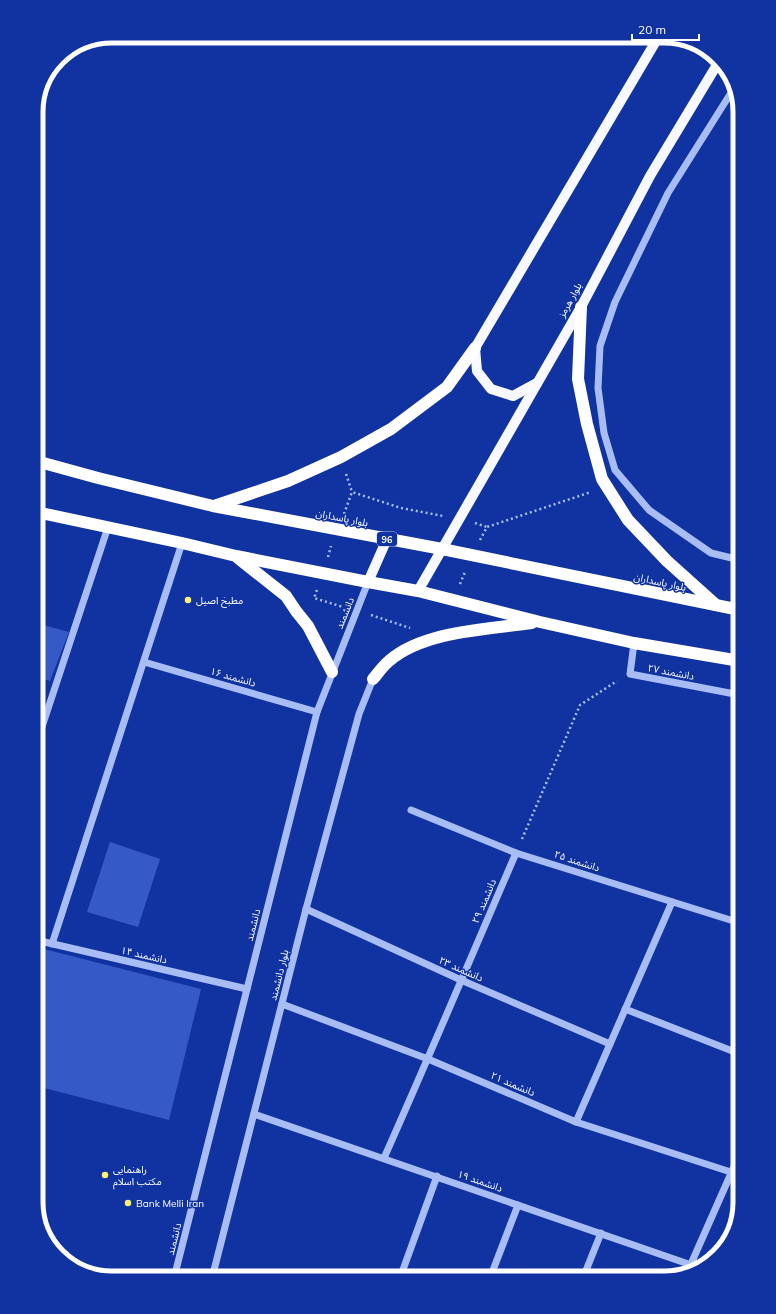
<svg xmlns="http://www.w3.org/2000/svg" width="776" height="1314" viewBox="0 0 776 1314" font-family="Mulish,'Noto Sans Arabic',sans-serif">
<rect width="100%" height="100%" fill="#1133a1"/>
<g fill="#3559c6">
<polygon points="36,623 69,632 50,681 36,677"/>
<polygon points="110,842 160,859 138,927 87,912"/>
<polygon points="40,948 201,989 169,1120 36,1086 36,964"/>
</g>
<g fill="none" stroke-linecap="round" stroke-linejoin="round">
<g stroke="#a9bdf5" stroke-width="2.5" stroke-dasharray="2 3" stroke-linecap="butt">
<polyline points="346,474 352,492"/>
<polyline points="344,514 352,492 401,508 443,516"/>
<polyline points="475,523 487,527"/>
<polyline points="480,540 487,527 591,492"/>
<polyline points="328,557 331,546"/>
<polyline points="460,584 465,572"/>
<polyline points="317,590 314,598 343,607"/>
<polyline points="371,615 410,628"/>
<polyline points="522,839 580,705 617,681"/>
</g>
<g stroke="#a9bdf5" stroke-width="7">
<polyline points="734,88 668,193 615,302 600,346 598,388 604,433 615,470 649,510 711,553 740,560"/>
<polyline points="634,643 630,674 740,695"/>
<polyline points="144,662 317,712"/>
<polyline points="36,745 108,527"/>
<polyline points="411,810 516,853 740,923"/>
<polyline points="306,909 461,980 610,1044"/>
<polyline points="36,940 247,989"/>
<polyline points="52,944 182,543"/>
<polyline points="282,1004 428,1059 576,1122 740,1175"/>
<polyline points="625,1009 740,1054"/>
<polyline points="254,1114 700,1268"/>
<polyline points="576,1122 672,902"/>
<path d="M384,1158C429,1057 472,955 516,853"/>
<polyline points="687,1273 740,1153"/>
<polyline points="174,1278 317,712 368,582"/>
<polyline points="212,1278 306,909 359,714 373,679"/>
<polyline points="400,1278 437,1176"/>
<polyline points="490,1278 518,1205"/>
<polyline points="583,1278 601,1233"/>
</g>
<g stroke="#f8f9ff" stroke-width="10">
<polyline points="537,383 513,396 491,389 477,371 475,348 659,36"/>
<polyline points="368,582 387,539"/>
<polyline points="418,591 581,307 650,176 718,63"/>
</g>
<g stroke="#fff" stroke-width="12">
<polyline points="581,307 578,379 587,424 602,479 628,520 667,561 716,605"/>
<polyline points="36,461 98,478 213,506 442,549 740,610"/>
<polyline points="214,506 288,481 341,457 391,429 447,387 475,348"/>
<polyline points="36,512 182,543 236,556 368,582 418,591 540,622 634,643 740,661"/>
<polyline points="238,558 286,596 296,611 308,626 332,672"/>
<path d="M373,679C378,673 383,666 389,661C423,631 489,629 532,623"/>
</g>
</g>
<g fill="#fff26e" stroke="#1133a1" stroke-width="1.5">
<circle cx="188" cy="600" r="4"/>
<circle cx="105" cy="1175" r="4"/>
<circle cx="128" cy="1203" r="4"/>
</g>
<g text-anchor="middle" dominant-baseline="central" stroke-width="3" stroke-linejoin="round" paint-order="stroke">
<rect fill="#1133a1" stroke="#b8c2e3" stroke-width="1" x="377" y="532" width="20" height="14" rx="3"/>
<g font-size="9" font-weight="bold" fill="#fff">
<text x="387" y="539">96</text>
</g>
<g font-size="10" fill="#fff" stroke="#1133a1">
<text transform="translate(570 300) rotate(-61)">بلوار هرمز</text>
<text transform="translate(342 518) rotate(11)">بلوار پاسداران</text>
<text transform="translate(660 582) rotate(12)">بلوار پاسداران</text>
<text transform="translate(345 613) rotate(-68)">دانشمند</text>
<text transform="translate(671 672) rotate(11)">دانشمند ۲۷</text>
<text transform="translate(233 677) rotate(16)">دانشمند ۱۶</text>
<text transform="translate(577 861) rotate(18)">دانشمند ۲۵</text>
<text transform="translate(484 901) rotate(-67)">دانشمند ۲۹</text>
<text transform="translate(253 925) rotate(-76)">دانشمند</text>
<text transform="translate(144 955) rotate(13)">دانشمند ۱۴</text>
<text transform="translate(461 969) rotate(24)">دانشمند ۲۳</text>
<text transform="translate(279 975) rotate(-76)">بلوار دانشمند</text>
<text transform="translate(513 1084) rotate(23)">دانشمند ۲۱</text>
<text transform="translate(480 1181) rotate(19)">دانشمند ۱۹</text>
<text transform="translate(174 1239) rotate(-76)">دانشمند</text>
</g>
<g font-size="10" fill="#fff" stroke="#1133a1" text-anchor="start">
<text x="196" y="600">مطبخ اصیل</text>
<text x="113" y="1169">راهنمایی<tspan x="113" dy="12">مکتب اسلام</tspan></text>
<text x="136" y="1203">Bank Melli Iran</text>
</g>
</g>
<path d="M0 0H776V1314H0ZM112 43H664A69 69 0 0 1 733 112V1202A69 69 0 0 1 664 1271H112A69 69 0 0 1 43 1202V112A69 69 0 0 1 112 43Z" fill="#1133a1" fill-rule="evenodd"/>
<path fill="none" stroke="#fff" stroke-width="5" d="M112 43H664A69 69 0 0 1 733 112V1202A69 69 0 0 1 664 1271H112A69 69 0 0 1 43 1202V112A69 69 0 0 1 112 43Z"/>
<path d="M632 34v6h67v-6" fill="none" stroke="#ffffff" stroke-width="2"/>
<text x="638" y="34" font-size="12" fill="#ffffff" stroke="#1133a1" stroke-width="3" paint-order="stroke">20 m</text>
</svg>
